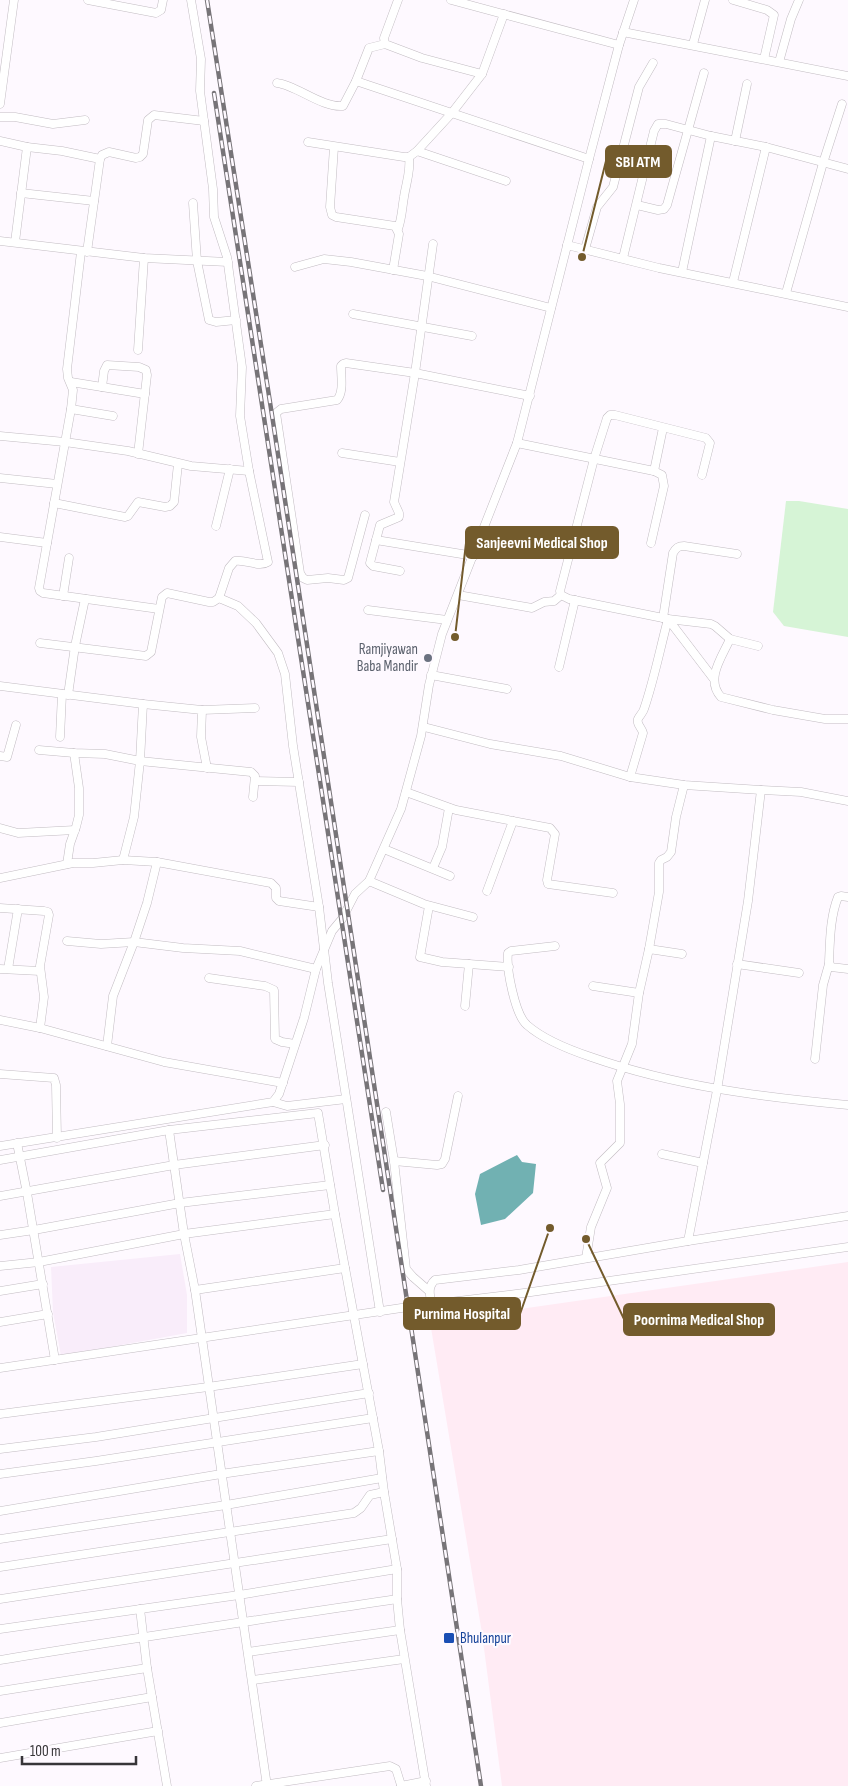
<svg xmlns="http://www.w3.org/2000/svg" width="848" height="1786" viewBox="0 0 848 1786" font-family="'Sofia Sans Condensed',sans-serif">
<rect width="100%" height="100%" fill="#fef9ff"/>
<polygon fill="#f9edfa" points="180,1254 187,1295 187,1333 61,1356 53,1312 51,1267"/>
<polygon fill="#ffebf4" points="848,1262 848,1786 502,1786 482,1633 430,1322"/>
<polygon fill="#d6f4d6" points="786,501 799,501 848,509 848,637 784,626 773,612"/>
<polygon fill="#71b1b2" points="517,1155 522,1162 536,1164 533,1193 505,1219 481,1225 475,1194 480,1174"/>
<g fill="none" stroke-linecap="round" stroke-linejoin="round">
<defs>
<g id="minor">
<polyline points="88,0 156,13 161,10 163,0"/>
<path d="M191,0L201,59L200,91L213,189L214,217L227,257L242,367L240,416L249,471L268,562C259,568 246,559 235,561L229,568L219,598L238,606L256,623L278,653L285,674L293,746L319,907L328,983L380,1312"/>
<polyline points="398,0 384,38 385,44 422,58 482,74"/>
<polyline points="451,0 619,45"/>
<polyline points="733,0 767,10 774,15 764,59"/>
<polyline points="623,32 848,76"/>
<polyline points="693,44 705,0"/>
<polyline points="779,62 791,19 799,0"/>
<polyline points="356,81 589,159"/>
<path d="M277,83C296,85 322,108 343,106L356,81L369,48L385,44"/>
<polyline points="0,104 14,0"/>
<polyline points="0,117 15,117 53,124 85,120"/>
<polyline points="0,141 27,147 15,242"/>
<polyline points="735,141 747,84"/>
<polyline points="308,142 404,157 409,157 417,151 451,114 482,74 504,14"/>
<polyline points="27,147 62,151 100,159"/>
<polyline points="334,147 330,207 332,215 336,217 395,226 399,234 393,270"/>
<polyline points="417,151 506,181"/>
<polyline points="21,193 94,201"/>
<polyline points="193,203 197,261 209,320 216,322 236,320"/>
<polyline points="637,205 658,210 664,209 667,205 704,73"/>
<path d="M398,229C402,218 402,208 404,197C406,183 411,171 409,157"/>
<polyline points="0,241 144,258 228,262"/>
<polyline points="567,245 659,268 848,307"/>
<polyline points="585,249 597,207 613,187 639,87 653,63"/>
<polyline points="81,252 67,369 68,378 73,390 71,409 39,588 40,591 43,593 159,609"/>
<polyline points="87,252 100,159 102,155 109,152 136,158 140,157 143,154 148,120 154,115 204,121"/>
<polyline points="623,258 654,131 658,124 666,124 711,136 766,147 848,169"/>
<polyline points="295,267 324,259 351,262 427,276 551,308"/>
<polyline points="682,272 711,136"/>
<polyline points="733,282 766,147"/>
<polyline points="786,293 823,163 842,104"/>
<polyline points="353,314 472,336"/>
<polyline points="138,350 144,258"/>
<polyline points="71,382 145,394"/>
<polyline points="102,387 104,371 107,365 139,367 146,370 147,375 138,454"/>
<polyline points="71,409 113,416"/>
<polyline points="0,436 65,442 128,451 191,466 249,471"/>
<polyline points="517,443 654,471 662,475 664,486 651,543"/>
<polyline points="342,453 400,462"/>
<polyline points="654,471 663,428"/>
<polyline points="702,475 710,443 706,438 615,415 610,415 607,418 594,459 560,591 561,595 569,599 668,619 711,624 715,626 730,639 758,646"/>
<polyline points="0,478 57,484"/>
<polyline points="54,503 125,517 128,516 138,502 165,507 170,506 174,502 178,464"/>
<path d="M365,515L348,578L344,580L328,578L307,580L303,578L300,573L276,413L281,409L337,400C344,392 341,377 341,366L343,364L346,363L415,373L530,396"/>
<polyline points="216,526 230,469"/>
<polyline points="0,537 47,543"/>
<polyline points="376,540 474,556"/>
<polyline points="400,571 373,566 370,563 371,559 380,525 399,517 399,513 394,502 415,373 433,244"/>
<polyline points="458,595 532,608 544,602 554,601 561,595"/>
<polyline points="63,596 69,558"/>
<polyline points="368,610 447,620"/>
<path d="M663,618L673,553C676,548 678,546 684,546L737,554"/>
<path d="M668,619C660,649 654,680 644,709C643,713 639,716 638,719C636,724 642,728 643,733L630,777L684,785L761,790L748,901L717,1090L688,1241"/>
<polyline points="668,619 713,678"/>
<path d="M730,639C722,657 705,679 721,697L773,710L825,719H848"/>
<polyline points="40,643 146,656 151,652 162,597 167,593 209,602 213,602 219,598"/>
<polyline points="559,667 575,600"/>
<polyline points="431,675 507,689"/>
<polyline points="0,686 143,704"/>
<polyline points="68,695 75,646 85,599"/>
<polyline points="202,710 255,708"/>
<polyline points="424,727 490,744 561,756 630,777"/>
<polyline points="60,737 62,694"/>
<polyline points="39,750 74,753 105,754 140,761 143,704 202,710 201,737 207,768"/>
<polyline points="0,756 7,757 16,725"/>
<polyline points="255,781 299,782"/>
<polyline points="761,790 801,792 848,801"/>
<polyline points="406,792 456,810 550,828 555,834 547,880 548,884 613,893"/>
<polyline points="0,828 18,833 75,830"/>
<polyline points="384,849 450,876"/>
<polyline points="123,860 134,817 140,761 251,772 255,776 253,797"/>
<polyline points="67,864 70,844 76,827 79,815 79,788 74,753"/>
<polyline points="433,868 442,847 449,808"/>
<polyline points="0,878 73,863 93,863 123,860 157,862 271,883 276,888 276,898 279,901 319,907"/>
<polyline points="369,881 424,904 473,917"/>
<polyline points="487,891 513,821"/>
<path d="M848,897L841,896L838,897C830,917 830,941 829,962L831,967L848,969"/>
<polyline points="429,906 420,957 442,962 509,967"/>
<polyline points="0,908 44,911 48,912 49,915 40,966 44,997 40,1028"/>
<polyline points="67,941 101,944 134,942 183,948 240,951 316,969"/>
<path d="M555,946L511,951L508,953C506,968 515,1015 527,1025C544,1040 570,1050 591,1057C674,1086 761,1097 848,1105"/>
<polyline points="649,949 659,892 659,863 661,860 667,857 671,852 676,817 684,785"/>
<polyline points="737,964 799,973"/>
<polyline points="0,969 40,971"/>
<polyline points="8,969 18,909"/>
<polyline points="209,978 265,986 274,990 275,1039 282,1042 295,1044"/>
<polyline points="593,986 639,993"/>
<polyline points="465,1006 469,964"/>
<polyline points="0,1020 40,1028 164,1062 283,1083"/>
<polyline points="107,1046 113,996 134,942 147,903 157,862"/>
<polyline points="815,1059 823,985 829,964"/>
<polyline points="0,1074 54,1078 56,1085 57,1138"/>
<polyline points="273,1102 287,1106 346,1099"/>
<polyline points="386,1112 394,1161 406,1269 413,1277 429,1291"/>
<polyline points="169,1130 184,1234 195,1290 267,1786"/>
<polyline points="17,1143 27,1193 55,1360"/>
<polyline points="0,1146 273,1102 279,1094 304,1018 316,969 332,931 342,919 355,894 369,881 401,809 421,736 429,685 442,634 517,443 589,159 619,45 634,0"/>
<polyline points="662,1154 703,1163"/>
<polyline points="0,1160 169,1130 318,1113 335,1214 379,1451 384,1492 397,1569 397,1599 400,1630 426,1786"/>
<polyline points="394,1161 437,1165 442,1164 445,1159 458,1096"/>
<polyline points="0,1196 174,1165 325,1145"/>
<polyline points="0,1235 34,1230 180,1203 330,1185"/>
<polyline points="586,1258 591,1227 607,1188 600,1163 620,1143 620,1104 617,1081 632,1044 639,993 649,949 682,954"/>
<polyline points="0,1266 39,1262 184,1234 335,1214"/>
<polyline points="195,1290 345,1268"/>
<polyline points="0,1291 43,1284"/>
<path d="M432,1305C430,1296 427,1287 435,1280L519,1270L688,1241L848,1216"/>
<polyline points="0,1322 48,1314"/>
<polyline points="0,1368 408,1307 524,1293 848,1247"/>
<polyline points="0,1414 208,1387 363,1364"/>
<polyline points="0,1449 96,1437 369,1393"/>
<polyline points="0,1474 96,1461 373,1418"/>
<polyline points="0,1511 221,1474 379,1451"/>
<polyline points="0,1539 226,1505 382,1478"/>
<polyline points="0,1567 354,1513 361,1508 370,1495 384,1492"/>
<polyline points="0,1599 392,1539"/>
<polyline points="140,1609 147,1668 167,1786"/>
<polyline points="0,1629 239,1595 397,1569"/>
<polyline points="248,1652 400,1630"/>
<path d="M0,1660C132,1638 265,1619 397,1599"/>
<polyline points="253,1680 404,1659"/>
<polyline points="0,1691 147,1668"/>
<polyline points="0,1723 152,1697"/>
<polyline points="0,1758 158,1731"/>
<polyline points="256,1786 390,1766 396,1769 401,1785"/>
<polyline points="401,1786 426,1781"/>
</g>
</defs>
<use href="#minor" stroke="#c2bcc2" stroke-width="9"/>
<use href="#minor" stroke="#fff" stroke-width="8"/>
<defs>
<g id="rail">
<polyline points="207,0 272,415 481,1786"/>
<polyline points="214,93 383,1190"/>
</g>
</defs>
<use href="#rail" stroke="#777478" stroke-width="4.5"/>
<use href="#rail" stroke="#fef9ff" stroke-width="2.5" stroke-dasharray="8" stroke-linecap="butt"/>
</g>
<circle fill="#6b7280" stroke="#fef9ff" stroke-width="2" cx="428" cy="658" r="5"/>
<rect fill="#1a4fb4" stroke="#fef9ff" stroke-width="2" x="443" y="1632" width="12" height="12" rx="2.5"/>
<g text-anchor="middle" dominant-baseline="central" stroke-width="4.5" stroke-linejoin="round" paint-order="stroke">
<g font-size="15" fill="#5b616d" stroke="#fef9ff" text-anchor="end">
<text x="418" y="649">Ramjiyawan<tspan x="418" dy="17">Baba Mandir</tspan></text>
</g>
<g font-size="15" fill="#164399" stroke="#fef9ff" text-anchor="start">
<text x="460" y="1638">Bhulanpur</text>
</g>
</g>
<path fill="none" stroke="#735b2c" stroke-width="2" d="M582 257L606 161M455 637L466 543M550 1228L520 1314M586 1239L624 1319"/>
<g fill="#735b2c" stroke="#fef9ff" stroke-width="2">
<circle cx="582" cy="257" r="5"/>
<circle cx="455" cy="637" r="5"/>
<circle cx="550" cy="1228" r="5"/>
<circle cx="586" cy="1239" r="5"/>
</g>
<g fill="#735b2c" stroke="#735b2c" stroke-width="2">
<rect x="606" y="146" width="65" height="31" rx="5"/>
<rect x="466" y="527" width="152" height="31" rx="5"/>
<rect x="404" y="1298" width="116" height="31" rx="5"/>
<rect x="624" y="1304" width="150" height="31" rx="5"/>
</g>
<g font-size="16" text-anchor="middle" font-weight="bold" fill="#fff">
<text x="638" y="167">SBI ATM</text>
<text x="542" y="548">Sanjeevni Medical Shop</text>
<text x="462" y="1319">Purnima Hospital</text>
<text x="699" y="1325">Poornima Medical Shop</text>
</g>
<path d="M22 1756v8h114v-8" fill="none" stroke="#373538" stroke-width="2.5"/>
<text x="30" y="1756" font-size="15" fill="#373538" stroke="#fef9ff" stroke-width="4" paint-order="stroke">100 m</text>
</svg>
